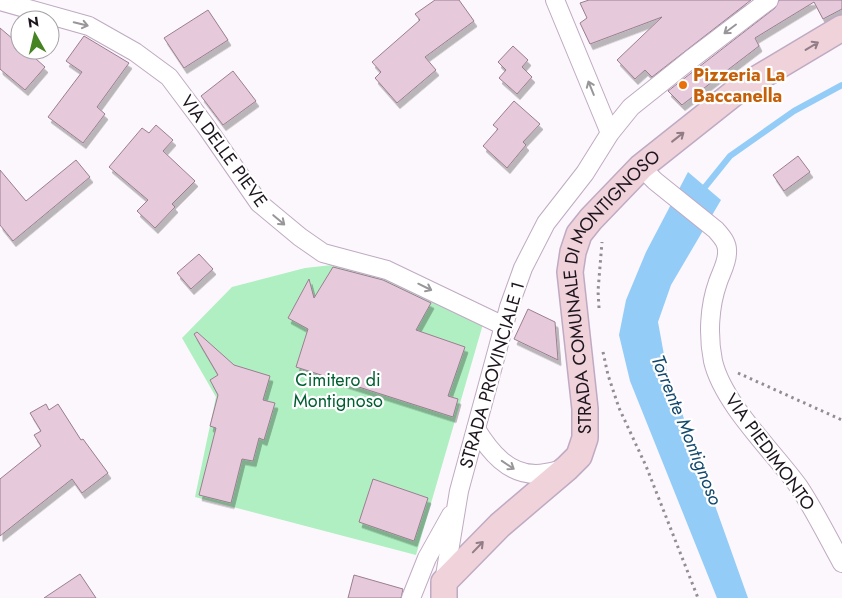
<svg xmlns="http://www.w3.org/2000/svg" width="842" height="598" viewBox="0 0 842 598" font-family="Jost,sans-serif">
<defs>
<filter id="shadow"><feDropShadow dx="3" dy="5.5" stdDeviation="0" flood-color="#0004"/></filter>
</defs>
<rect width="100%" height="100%" fill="#fcf7fc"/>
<polygon fill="#afefc1" points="332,265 399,279 483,324 416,555 195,497 216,397 182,338 232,287 305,268"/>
<polygon fill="#93ccf7" points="688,172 721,200 671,285 658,322 667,371 748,598 717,598 630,381 619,335 626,300 646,252"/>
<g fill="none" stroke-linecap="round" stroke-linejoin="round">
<polyline stroke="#93ccf7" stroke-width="6" points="701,192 730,156 794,111 842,85"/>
</g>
<g fill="#e7c9dc" stroke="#9a7e90" filter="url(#shadow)">
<polygon points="435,0 459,0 474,21 425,57 436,70 397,103 375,78 381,72 372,62 420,20 415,14"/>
<polygon points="589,0 751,0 652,77 645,70 635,79 617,60 662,17 590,44 580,23 587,18 580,3"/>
<polygon points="779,0 842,0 842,9 823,19 814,2 755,38 759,46 682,105 668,91 775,8"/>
<polygon points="208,10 228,40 184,68 164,38"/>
<polygon points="0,28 20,45 20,50 26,50 45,67 25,90 0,69"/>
<polygon points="84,36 129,63 97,107 105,114 83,143 48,117 82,72 66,61"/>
<polygon points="513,46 528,60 522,67 532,77 517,94 499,78 506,70 498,62"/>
<polygon points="233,71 256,101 223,125 201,96"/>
<polygon points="514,101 540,124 523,142 526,145 507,168 483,146 498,129 493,125"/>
<polygon points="156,125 173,140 163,151 195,181 172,204 175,207 155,228 137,211 148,200 109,167 142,128 149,133"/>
<polygon points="798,156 810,172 784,191 773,175"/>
<polygon points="76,160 90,177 13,241 0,225 0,170 26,201"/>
<polygon points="199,254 213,269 191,289 177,273"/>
<polygon points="333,267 383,280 431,303 416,330 465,347 448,396 458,399 453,417 296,367 308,329 288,318 309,279 314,298"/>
<polygon points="528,309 555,322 558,360 514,339"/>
<polygon points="197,332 234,365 270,376 263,400 275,403 264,440 259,438 253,461 242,459 231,503 199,495 216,428 210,426 218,395 210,380 218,375 194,334"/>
<polygon points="46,404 49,410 58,404 81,440 83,439 108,473 82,493 72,479 0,536 0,479 41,446 34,435 41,431 30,413"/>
<polygon points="373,479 428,498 414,541 359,522"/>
<polygon points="80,574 96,598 44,598"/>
<polygon points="354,575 403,589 401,598 348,598"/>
</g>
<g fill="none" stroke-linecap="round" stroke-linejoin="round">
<defs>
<g id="street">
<polyline points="555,0 610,133"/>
<polyline points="0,1 89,26 135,52 169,77 205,125 259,203 300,237 323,253 387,270 504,326"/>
<path d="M641,167L655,181L716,230C722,237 728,243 727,253C727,263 721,273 718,282C709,307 708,336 713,361C723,404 773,451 799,487C815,511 828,538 842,563"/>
<path d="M476,429C490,452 508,474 536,474C545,474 555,471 563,469"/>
<polyline points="444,582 459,491 509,307 523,268 546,223 585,173 610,133 631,107 690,60 769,0"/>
<polyline points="411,598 427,558 451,515"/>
</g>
<g id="secondary">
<path id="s1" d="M444,598V582L500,525L567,468L579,456L585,438V409L570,272L573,252L579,234L591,219L641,167L738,90L842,28"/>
</g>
</defs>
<use href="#street" stroke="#bfaac3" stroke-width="20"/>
<use href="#secondary" stroke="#bfaac3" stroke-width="28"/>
<g stroke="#938c93" stroke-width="3" stroke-dasharray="2.5 4" stroke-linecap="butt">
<polyline points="599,308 598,291 602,242"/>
<polyline points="603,352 608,375 619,408 646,466 698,598"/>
<polyline points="738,373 842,420"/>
</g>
<use href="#street" stroke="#fff" stroke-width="18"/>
<use href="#secondary" stroke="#f0d2da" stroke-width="25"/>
</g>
<defs><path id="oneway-shaft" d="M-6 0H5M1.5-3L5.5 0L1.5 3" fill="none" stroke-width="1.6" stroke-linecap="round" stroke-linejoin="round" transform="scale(1.25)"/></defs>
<g stroke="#99969a">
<use href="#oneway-shaft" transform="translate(81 24) rotate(14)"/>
<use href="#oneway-shaft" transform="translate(730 29) rotate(143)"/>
<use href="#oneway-shaft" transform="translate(591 88) rotate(-112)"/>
<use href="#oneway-shaft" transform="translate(279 220) rotate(40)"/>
<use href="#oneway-shaft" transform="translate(425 287) rotate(26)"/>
<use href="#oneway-shaft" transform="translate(508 465) rotate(34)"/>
</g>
<g stroke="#917d85">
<use href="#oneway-shaft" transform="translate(812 46) rotate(-31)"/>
<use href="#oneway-shaft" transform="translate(678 137) rotate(-38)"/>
<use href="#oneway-shaft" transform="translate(478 547) rotate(-46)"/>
</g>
<circle fill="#e8710a" stroke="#fff" stroke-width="2" cx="683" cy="85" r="5"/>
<g text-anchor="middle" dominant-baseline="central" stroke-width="4.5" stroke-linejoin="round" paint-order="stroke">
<g font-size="18" font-weight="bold" fill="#c56008" stroke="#fff" text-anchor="start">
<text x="693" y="75">Pizzeria La<tspan x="693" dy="21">Baccanella</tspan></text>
</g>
<g font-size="18" fill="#1d151e" stroke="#fff">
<text transform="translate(224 151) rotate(54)">VIA DELLE PIEVE</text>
<text stroke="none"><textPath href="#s1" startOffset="381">STRADA COMUNALE DI MONTIGNOSO</textPath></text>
<text transform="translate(492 375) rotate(-74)">STRADA PROVINCIALE 1</text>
<text transform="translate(770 452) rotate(54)">VIA PIEDIMONTO</text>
</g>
<g font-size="18" fill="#005f31" stroke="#fff">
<text x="338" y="380">Cimitero di<tspan x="338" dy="21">Montignoso</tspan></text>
</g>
<g font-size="19" font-style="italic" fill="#134a6e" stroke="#fff">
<text transform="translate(687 430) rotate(68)">Torrente Montignoso</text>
</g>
</g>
<g transform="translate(35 35) rotate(352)"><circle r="24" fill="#ffffff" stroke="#a5a1a5"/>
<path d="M0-4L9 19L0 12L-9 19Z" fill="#468423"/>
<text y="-8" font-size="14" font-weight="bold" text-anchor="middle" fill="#1d151e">N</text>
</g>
</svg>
